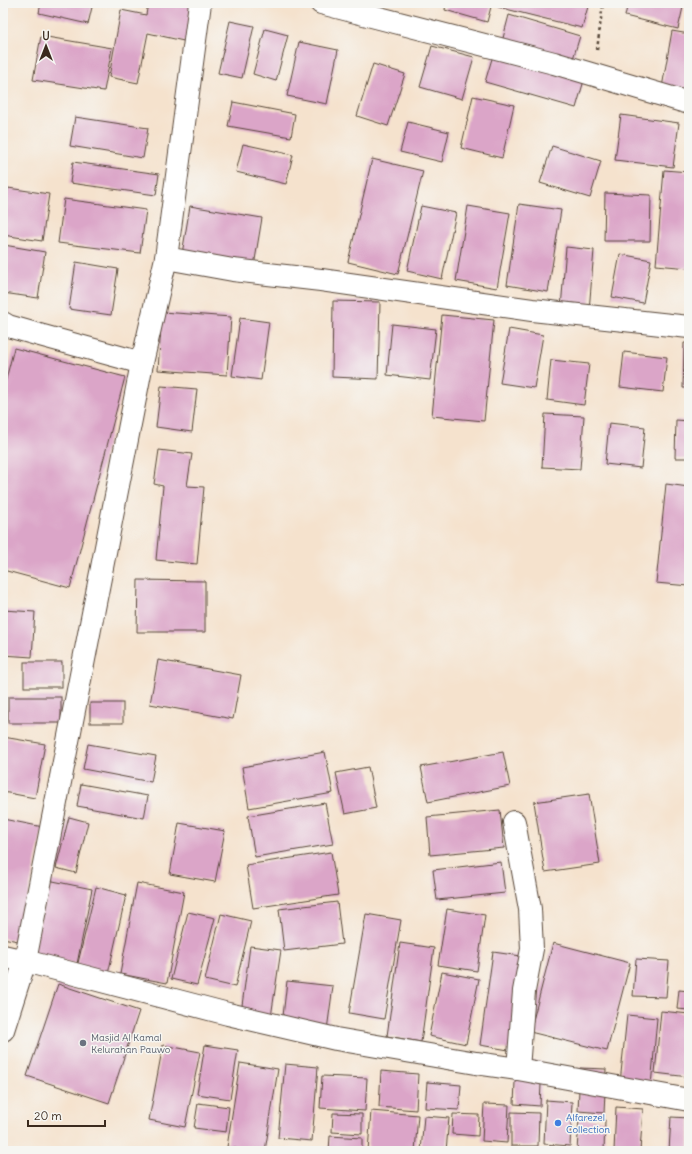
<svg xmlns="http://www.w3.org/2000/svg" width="692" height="1154" viewBox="0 0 692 1154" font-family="Delius,sans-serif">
<rect width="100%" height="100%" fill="#f6f6f2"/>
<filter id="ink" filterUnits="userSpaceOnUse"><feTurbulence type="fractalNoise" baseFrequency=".025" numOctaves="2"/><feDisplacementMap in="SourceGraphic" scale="8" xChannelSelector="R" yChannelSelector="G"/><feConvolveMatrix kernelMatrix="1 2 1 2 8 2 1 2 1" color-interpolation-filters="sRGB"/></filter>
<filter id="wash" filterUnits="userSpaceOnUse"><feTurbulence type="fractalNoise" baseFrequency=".012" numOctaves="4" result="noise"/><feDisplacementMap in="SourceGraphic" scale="16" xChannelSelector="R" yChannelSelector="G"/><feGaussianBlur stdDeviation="0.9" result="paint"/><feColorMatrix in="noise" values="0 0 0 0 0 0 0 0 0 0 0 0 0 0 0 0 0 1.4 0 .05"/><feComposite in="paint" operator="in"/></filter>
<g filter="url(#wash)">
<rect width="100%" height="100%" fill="#f5e2cd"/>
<g id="blocks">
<g fill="#dba5c8">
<polygon points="41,3 93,3 88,24 39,13"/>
<polygon points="148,3 196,3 188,42 148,33 138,83 109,77 121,10 146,15"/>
<polygon points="446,3 492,3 487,22 445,10"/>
<polygon points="499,3 589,3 582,28 498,7"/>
<polygon points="628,3 684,3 678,29 625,16"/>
<polygon points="509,15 580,36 572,62 502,42"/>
<polygon points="688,16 689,16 689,32 686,32"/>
<polygon points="230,21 254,26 242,78 218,73"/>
<polygon points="265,29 288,35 276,81 253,74"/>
<polygon points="672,31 689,34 689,98 661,93"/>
<polygon points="41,36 112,48 104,91 33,80"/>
<polygon points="299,42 338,50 327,104 287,96"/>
<polygon points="432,46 474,57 462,99 420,87"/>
<polygon points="494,52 585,77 576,108 485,82"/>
<polygon points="373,64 405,74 388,126 357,116"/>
<polygon points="473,96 514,105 502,158 461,148"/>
<polygon points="233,102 295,114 291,137 228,126"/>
<polygon points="621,115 679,123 673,167 615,160"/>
<polygon points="75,117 148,128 143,158 70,146"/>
<polygon points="408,122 449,132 442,162 400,152"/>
<polygon points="243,144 293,155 286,184 236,172"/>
<polygon points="552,146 601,161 590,198 540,183"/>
<polygon points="372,159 423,171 398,274 348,262"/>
<polygon points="73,162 159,174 156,195 70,183"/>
<polygon points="664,170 689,172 689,268 656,265"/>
<polygon points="8,188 49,194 42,241 3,235 3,220"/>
<polygon points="605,193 651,195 650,241 604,241"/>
<polygon points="64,199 146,210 140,253 58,243"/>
<polygon points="519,204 561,210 548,292 507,285"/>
<polygon points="190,206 262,218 253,272 181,260"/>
<polygon points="421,206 456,213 442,279 407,271"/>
<polygon points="468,206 510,213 497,288 456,281"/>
<polygon points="4,245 45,252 38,298 3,293"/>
<polygon points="566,247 594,250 589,311 561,308"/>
<polygon points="620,254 651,260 643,303 612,297"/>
<polygon points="76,262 118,269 111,315 69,309"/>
<polygon points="333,301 380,302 378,379 332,377"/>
<polygon points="162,312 231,317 227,375 158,370"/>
<polygon points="442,315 494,320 484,421 432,416"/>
<polygon points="240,318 269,322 261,380 232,376"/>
<polygon points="392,324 436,329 430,380 387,375"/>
<polygon points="509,329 543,335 534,388 500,383"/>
<polygon points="684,343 689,343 689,388 683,388"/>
<polygon points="14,348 125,377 70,588 3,570 3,391"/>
<polygon points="624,352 667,357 663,392 620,387"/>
<polygon points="551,360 589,364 584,405 547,400"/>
<polygon points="161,386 197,389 192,432 156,427"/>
<polygon points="545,414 584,416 580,469 542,467"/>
<polygon points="676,420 689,421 689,458 675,458"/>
<polygon points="609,423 645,427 641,468 605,464"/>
<polygon points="159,450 192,454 187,486 204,487 197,564 156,560 163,486 154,484"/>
<polygon points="666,484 689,487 689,586 656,583"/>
<polygon points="138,580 205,581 205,632 137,632"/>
<polygon points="3,610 35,612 32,657 3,655"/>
<polygon points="158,660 241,675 233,719 150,704"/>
<rect x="24" y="662" width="38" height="25"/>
<rect x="8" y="697" width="53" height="26"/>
<rect x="90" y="703" width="33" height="20"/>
<polygon points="3,737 45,744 35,798 3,792"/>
<polygon points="88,744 156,756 151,782 83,769"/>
<polygon points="325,752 333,793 249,808 242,767"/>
<polygon points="503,752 510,786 428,802 421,767"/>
<polygon points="368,767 376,808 345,814 336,773"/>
<polygon points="81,784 148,796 144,818 77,806"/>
<polygon points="589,794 600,864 545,872 534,802"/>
<polygon points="325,803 333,844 255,857 248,816"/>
<polygon points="500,810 504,848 430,855 427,817"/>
<polygon points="69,817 88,822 76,873 56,868"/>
<polygon points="3,819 43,827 18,941 3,938"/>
<polygon points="179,823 225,831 215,882 170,874"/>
<polygon points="331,852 338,895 253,908 246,865"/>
<polygon points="501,862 505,893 437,900 433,870"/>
<polygon points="48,880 92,889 77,964 33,955"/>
<polygon points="137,883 184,892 167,983 120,974"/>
<polygon points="96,887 126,895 108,974 77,967"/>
<polygon points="337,902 342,944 284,951 279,909"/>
<polygon points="447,909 485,915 477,971 438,965"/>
<polygon points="188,912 215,918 197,985 171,979"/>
<polygon points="221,914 251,921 235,987 205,980"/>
<polygon points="366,914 401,920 384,1019 349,1013"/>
<polygon points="400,943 434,948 421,1042 387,1036"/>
<polygon points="553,943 630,963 607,1051 530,1032"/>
<polygon points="250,946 281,950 271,1017 241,1013"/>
<polygon points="493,952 528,957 514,1051 480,1045"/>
<polygon points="636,959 669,961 666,997 633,996"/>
<polygon points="442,972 479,979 466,1044 429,1036"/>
<polygon points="287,981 333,986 327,1030 282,1025"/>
<polygon points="58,984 139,1011 109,1103 27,1076"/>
<polygon points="679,990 689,991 689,1010 677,1009"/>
<polygon points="661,1011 689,1014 689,1077 655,1073"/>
<polygon points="627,1015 657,1018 651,1086 620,1083"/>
<polygon points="163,1045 200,1052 185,1127 149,1120"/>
<polygon points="205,1045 238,1050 230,1099 197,1094"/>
<polygon points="516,1060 542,1062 540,1106 514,1104"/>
<polygon points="240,1063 278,1069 265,1151 254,1151 227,1147"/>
<polygon points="285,1064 318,1067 312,1141 278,1138"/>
<polygon points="580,1068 606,1069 604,1113 578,1111"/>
<polygon points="381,1071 418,1074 416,1110 379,1107"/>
<polygon points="322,1076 367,1078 365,1111 320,1108"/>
<polygon points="427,1082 461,1085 459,1110 425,1108"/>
<polygon points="546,1100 572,1102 570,1146 544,1144"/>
<polygon points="198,1103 229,1107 226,1132 194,1128"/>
<polygon points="484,1104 509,1105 507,1143 482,1141"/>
<polygon points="616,1107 643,1109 640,1151 614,1151"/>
<polygon points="371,1111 418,1115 415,1151 368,1151"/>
<polygon points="511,1112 539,1113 538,1146 511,1146"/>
<polygon points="333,1113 362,1114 362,1134 332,1132"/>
<polygon points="453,1114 479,1115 478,1136 452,1134"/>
<polygon points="424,1116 449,1118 446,1151 421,1151"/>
<polygon points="671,1117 689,1118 689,1151 669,1151"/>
<polygon points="579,1119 605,1120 604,1151 577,1151"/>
<polygon points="330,1136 362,1138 362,1151 329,1151"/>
<polygon points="484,1148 503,1149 503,1151 483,1151"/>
<rect x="506" y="1149" width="34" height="2"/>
</g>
</g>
</g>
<g filter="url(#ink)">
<use href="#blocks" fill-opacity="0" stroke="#574638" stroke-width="1"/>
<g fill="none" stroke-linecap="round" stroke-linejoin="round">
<defs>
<g id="minor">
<polyline points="321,3 554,63 689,103"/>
<polyline points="166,258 233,270 321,280 532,310 689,327"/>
<polyline points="3,323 8,326 36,334 142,363"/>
<polyline points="514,822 530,909 532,949 524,991 518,1069"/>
<polyline points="3,956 25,961 228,1014 336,1039 476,1063 518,1069 689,1100"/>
<polyline points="3,1030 25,961 142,363 166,258 200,3"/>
</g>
</defs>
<use href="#minor" stroke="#574638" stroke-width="24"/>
<polyline stroke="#574638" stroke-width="2.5" stroke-dasharray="3 3" stroke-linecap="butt" points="597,50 603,3"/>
<use href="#minor" stroke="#fff" stroke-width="22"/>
</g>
</g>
<circle fill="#6b7280" stroke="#f6f6f2" stroke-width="1.5" cx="83" cy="1043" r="4"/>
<circle fill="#3f7fe0" stroke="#f6f6f2" stroke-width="1.5" cx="558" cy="1123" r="4"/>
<g text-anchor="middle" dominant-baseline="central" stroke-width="3" stroke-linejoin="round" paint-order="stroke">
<g font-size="10" fill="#5b616d" stroke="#f6f6f2" text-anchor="start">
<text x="91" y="1037">Masjid Al Kamal<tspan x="91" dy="12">Kelurahan Pauwo</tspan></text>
</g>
<g font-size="10" fill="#366cbe" stroke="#f6f6f2" text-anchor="start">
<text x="566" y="1117">Alfarezel<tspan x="566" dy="12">Collection</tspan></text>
</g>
</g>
<rect width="692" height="1154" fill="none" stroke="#f6f6f2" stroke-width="16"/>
<g transform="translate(46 46)" stroke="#f6f6f2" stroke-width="3" paint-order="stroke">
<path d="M0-3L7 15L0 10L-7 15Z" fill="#3b2a1e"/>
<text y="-6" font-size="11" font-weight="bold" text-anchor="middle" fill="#3b2a1e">U</text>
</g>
<path d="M28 1120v6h77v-6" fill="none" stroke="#3b2a1e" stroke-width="2"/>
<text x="34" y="1120" font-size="12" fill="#3b2a1e" stroke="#f6f6f2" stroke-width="3" paint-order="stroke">20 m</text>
</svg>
